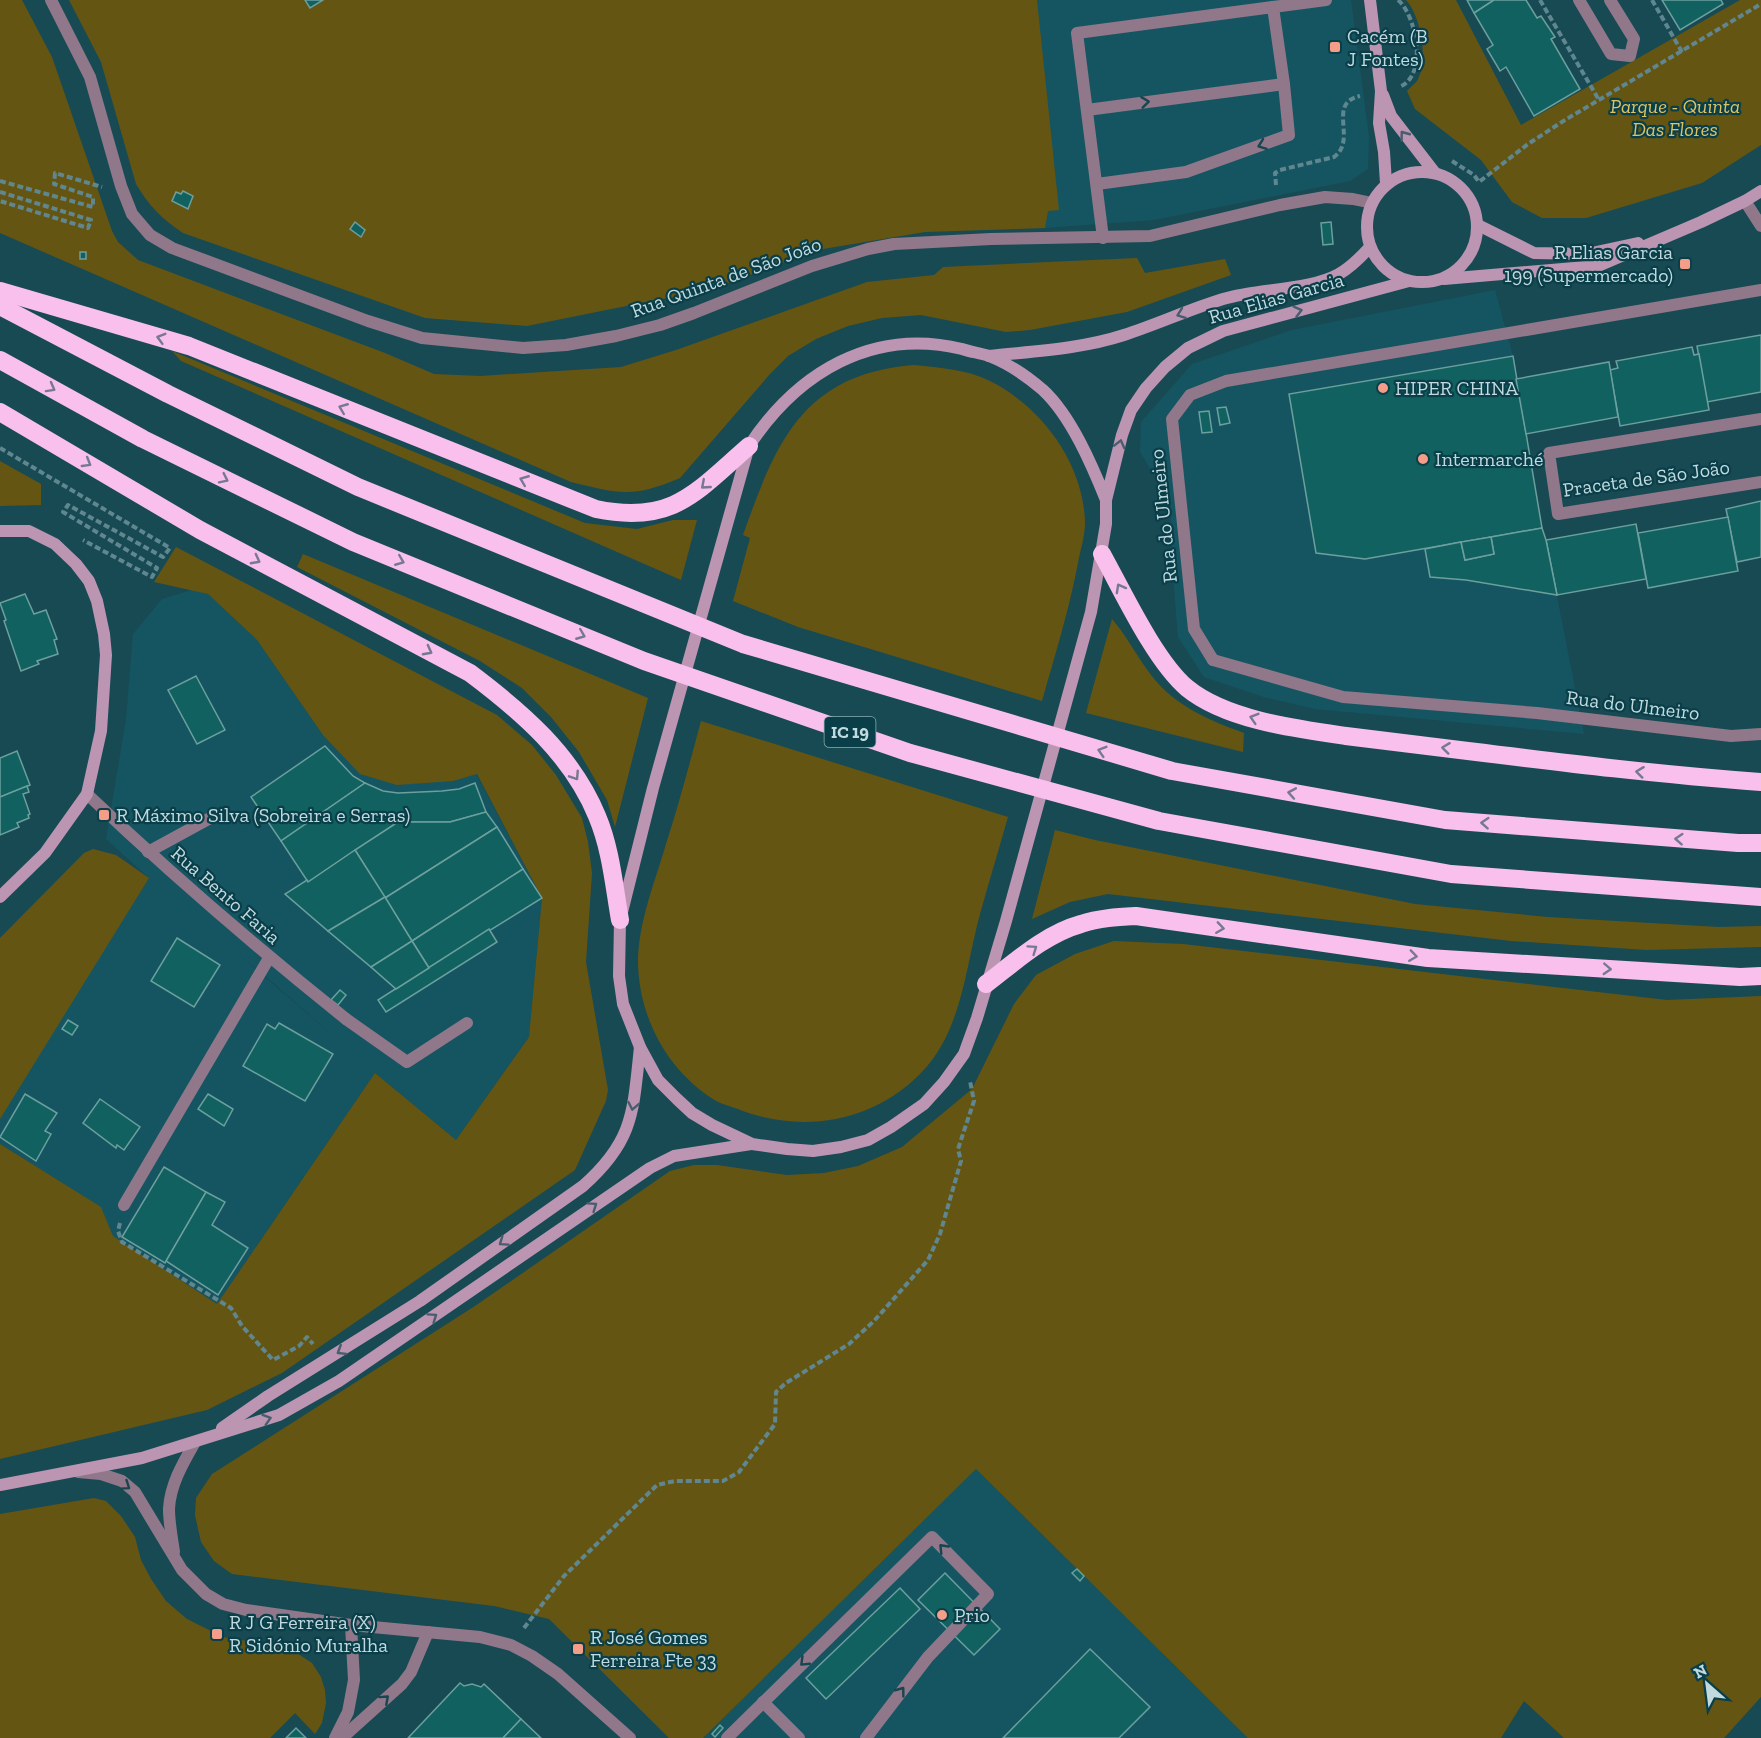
<svg xmlns="http://www.w3.org/2000/svg" width="1761" height="1738" viewBox="0 0 1761 1738" font-family="'Zilla Slab',serif">
<rect width="100%" height="100%" fill="#184a54"/>
<g fill="#155561" fill-rule="evenodd">
<polygon points="1018,0 1351,0 1369,137 1368,169 1350,181 1154,220 1045,228"/>
<polygon points="1495,290 1513,356 1542,528 1546,540 1584,734 1315,709 1264,697 1204,677 1178,637 1172,563 1170,501 1140,452 1141,422 1192,364 1292,330"/>
<path d="M192,590L208,594L257,640L323,735L453,781L476,774L542,898L529,1037L456,1140L375,1073L217,1304L113,1236L100,1207L0,1144V1110L149,878L106,839L126,719L133,634L162,599ZM230,947L278,987L337,1039Z"/>
<polygon points="976,1469 1190,1681 1250,1738 703,1738"/>
</g>
<g fill="#655513">
<path d="M0,0H22L52,57L112,231L118,242L138,260L385,353L434,374L480,376L621,367L676,350L867,282L934,275L943,267L1137,258L1145,273L1225,259L1231,275L1127,312L1030,330L1006,332L921,315L882,318L848,326L816,339L788,356L770,374L680,478C633,498 620,494 571,482L0,233Z"/>
<path d="M69,0H1037L1059,210L1048,211L1045,228L925,232L817,250L701,293L656,300L527,326L425,318L183,233C162,219 149,206 136,184L101,62Z"/>
<path d="M1406,0H1456L1521,125L1740,0H1761V145L1702,183L1586,218H1542L1512,202L1481,160L1415,109L1407,91C1410,88 1414,84 1417,81C1429,61 1421,16 1406,0Z"/>
<polygon points="172,351 585,523 637,529 673,520 697,520 681,580 181,361"/>
<path d="M914,365C940,368 966,369 990,381C1042,407 1084,464 1085,523C1085,536 1080,551 1078,563C1069,610 1055,655 1042,701L798,627L733,601L750,538L743,535C776,442 803,374 914,365Z"/>
<polygon points="0,461 41,484 41,505 0,506"/>
<polygon points="176,547 497,715 532,745 556,775 582,818 588,842 592,873 586,962 608,1090 606,1101 575,1170 282,1373 207,1410 0,1459 0,1144 101,1207 113,1236 217,1304 375,1073 456,1140 529,1037 542,898 477,774 453,781 397,785 360,774 323,735 257,640 208,594 154,582"/>
<polygon points="303,554 648,698 615,827 607,800 579,752 551,717 522,688 480,661 297,567"/>
<path d="M1112,619C1125,634 1134,651 1146,668C1170,704 1206,719 1244,733L1243,752L1086,713Z"/>
<path d="M701,721L1008,817C999,849 989,881 980,914C965,969 962,1032 920,1074C872,1123 800,1134 738,1109C730,1106 720,1104 713,1099C666,1069 638,1015 638,960C639,920 655,882 666,844C679,804 690,762 701,721Z"/>
<polygon points="1055,830 1095,840 1415,904 1548,917 1719,927 1761,926 1761,947 1647,950 1511,941 1108,894 1070,902 1032,919"/>
<polygon points="93,849 116,855 149,878 0,1119 0,938 84,853"/>
<polygon points="1114,941 1183,944 1667,1000 1761,996 1761,1697 1724,1738 1564,1738 1524,1701 1501,1738 1248,1738 976,1469 703,1738 669,1738 549,1619 494,1606 232,1574 214,1561 201,1542 195,1515 196,1498 212,1474 475,1306 670,1171 694,1165 717,1165 787,1175 824,1173 858,1166 902,1147 972,1089 1014,1004 1036,975 1075,954"/>
<polygon points="94,1498 106,1501 121,1516 135,1537 141,1560 151,1579 166,1601 187,1619 223,1637 289,1648 312,1663 321,1677 325,1690 326,1703 322,1723 315,1734 295,1713 270,1738 0,1738 0,1514"/>
</g>
<g fill="#116160" stroke="#6c9f9e" stroke-width="1.5">
<polygon points="305,0 323,0 310,8"/>
<polygon points="1467,0 1494,0 1474,13"/>
<polygon points="1494,0 1526,0 1537,18 1541,16 1555,37 1551,39 1580,89 1534,116 1506,67 1500,71 1487,49 1493,45 1474,13"/>
<polygon points="1662,0 1721,0 1723,4 1680,30"/>
<polygon points="183,191 193,196 188,209 172,201 176,192 181,194"/>
<polygon points="355,222 365,230 361,237 350,229"/>
<polygon points="1331,222 1333,244 1323,245 1321,223"/>
<rect x="80" y="252" width="6" height="7"/>
<polygon points="1761,335 1761,392 1707,402 1697,346"/>
<polygon points="1692,347 1694,355 1699,354 1709,410 1620,426 1610,370 1618,368 1616,361"/>
<polygon points="1513,356 1542,528 1365,559 1316,553 1289,394"/>
<polygon points="1609,362 1618,417 1526,434 1516,379"/>
<polygon points="1226,407 1230,423 1220,425 1217,408"/>
<polygon points="1209,411 1212,432 1202,433 1199,412"/>
<polygon points="1761,501 1761,557 1737,562 1726,509"/>
<polygon points="1728,517 1738,571 1648,588 1638,533"/>
<polygon points="1636,524 1646,579 1557,595 1546,540"/>
<polygon points="1542,528 1546,540 1557,595 1466,580 1430,577 1425,549 1461,542 1465,560 1494,554 1491,537"/>
<polygon points="1491,537 1494,554 1465,560 1461,542"/>
<polygon points="25,594 34,614 46,610 57,639 54,640 58,654 37,661 39,664 21,671 4,621 6,620 0,603"/>
<polygon points="196,676 225,730 197,744 168,690"/>
<polygon points="325,746 353,776 365,783 281,841 251,797"/>
<polygon points="17,751 30,785 0,797 0,758"/>
<polygon points="365,783 383,791 398,793 442,791 459,789 475,783 486,812 450,822 398,822 308,882 281,841"/>
<polygon points="27,786 29,792 23,794 30,814 28,815 29,818 17,823 19,827 0,835 0,797"/>
<polygon points="486,812 497,827 385,898 355,850 398,822 450,822"/>
<polygon points="497,827 523,869 412,941 385,898"/>
<polygon points="355,850 385,897 328,931 285,894 307,880 308,882"/>
<polygon points="523,869 542,898 429,968 412,941"/>
<polygon points="385,897 412,941 371,967 328,931"/>
<polygon points="489,929 497,942 386,1012 378,1000"/>
<polygon points="177,938 220,965 194,1007 151,981"/>
<polygon points="412,941 429,968 396,989 371,967"/>
<polygon points="340,990 346,995 338,1005 331,1000"/>
<polygon points="68,1020 78,1026 72,1035 62,1029"/>
<polygon points="279,1023 333,1054 305,1101 243,1066 267,1024 275,1029"/>
<polygon points="25,1094 57,1113 45,1131 51,1134 36,1161 0,1137"/>
<polygon points="208,1094 233,1109 224,1126 198,1109"/>
<polygon points="100,1099 140,1127 124,1150 117,1145 116,1148 83,1123"/>
<polygon points="164,1167 206,1192 165,1263 122,1237"/>
<polygon points="206,1192 225,1202 212,1225 248,1248 218,1295 166,1261"/>
<polygon points="1077,1569 1084,1576 1080,1581 1072,1573"/>
<polygon points="945,1573 1000,1629 974,1655 918,1600"/>
<polygon points="900,1588 920,1609 826,1699 806,1678"/>
<polygon points="1090,1649 1150,1707 1119,1738 1003,1738"/>
<polygon points="460,1683 464,1686 472,1684 481,1687 484,1684 521,1719 503,1738 408,1738"/>
<polygon points="521,1719 541,1738 503,1738"/>
<polygon points="720,1725 723,1728 715,1737 712,1734"/>
<polygon points="296,1728 306,1738 286,1738"/>
</g>
<g fill="none" stroke-linecap="round" stroke-linejoin="round">
<g stroke="#60878f" stroke-width="4" stroke-dasharray="6 3" stroke-linecap="butt">
<path d="M1398,0C1417,16 1428,77 1399,87"/>
<polyline points="1540,0 1599,100"/>
<polyline points="1652,0 1682,52"/>
<polyline points="1452,161 1474,175 1479,182 1528,144 1565,120 1761,4"/>
<polyline points="0,181 93,207 93,197 54,184 55,173 102,187"/>
<path d="M1276,185L1275,173L1280,170L1334,157C1358,140 1326,103 1360,96"/>
<polyline points="0,192 91,220 88,228 0,201"/>
<polyline points="0,448 170,548 163,557 68,505 63,512 157,568 152,577 83,540"/>
<polyline points="120,1223 118,1231 122,1242 231,1308 242,1326 273,1360 299,1346 307,1337 313,1344"/>
<polyline points="524,1628 564,1576 657,1485 675,1481 723,1481 739,1472 775,1424 776,1392 786,1383 849,1344 874,1321 928,1260 940,1234 961,1161 958,1149 974,1101 970,1081"/>
</g>
<g stroke="#90788a" stroke-width="12">
<polyline points="1087,110 1284,84"/>
<polyline points="1097,184 1186,172 1289,135 1284,84 1273,7"/>
<polyline points="1103,238 1077,33 1326,0"/>
<polyline points="1213,660 1194,629 1172,419 1190,395 1226,381 1761,290"/>
<polyline points="148,852 214,816"/>
<polyline points="346,1019 407,1062 467,1023"/>
<polyline points="763,1702 799,1738"/>
<polyline points="727,1738 932,1537 988,1594 928,1657 866,1738"/>
</g>
<g stroke="#90788a" stroke-width="12">
<polyline points="51,0 90,77 121,186 132,214 150,235 172,248 368,321 422,338 523,348 566,345 616,336 660,325 694,313 812,266 868,249 894,244 991,239 1150,236 1280,205 1325,197 1353,199 1372,203"/>
<polyline points="1579,0 1611,54 1630,56 1634,39 1610,0"/>
<polyline points="1745,201 1761,226"/>
<polyline points="1761,419 1549,453 1558,514 1761,482"/>
<polyline points="1213,660 1343,697 1537,713 1731,736 1761,734"/>
<path d="M87,794C170,873 256,947 346,1019"/>
<polyline points="124,1205 269,958"/>
<polyline points="78,1472 101,1474 122,1481 135,1492 182,1570 206,1594 223,1604 246,1610 351,1625 480,1637 511,1645 532,1656 558,1674 630,1738"/>
<path d="M174,1552C172,1538 169,1523 169,1509C170,1485 183,1463 195,1442"/>
<polyline points="335,1738 348,1712 354,1680 351,1625"/>
<polyline points="342,1738 402,1684 411,1672 428,1632"/>
</g>
<g stroke="#bb95b2" stroke-width="12">
<polyline points="1370,0 1381,91 1379,123 1384,152 1386,183"/>
<polyline points="1383,95 1391,116 1435,173"/>
<circle cx="1422" cy="227" r="55"/>
<polyline points="1478,225 1534,253 1587,254 1638,243"/>
<polyline points="1444,279 1598,266 1701,222 1745,201 1761,191"/>
<path d="M989,356C1034,351 1081,349 1124,335C1158,324 1190,309 1223,299C1259,288 1308,291 1339,274C1351,267 1361,257 1370,247"/>
<path d="M1106,500C1092,465 1071,416 1043,390C1028,377 1007,363 989,356C980,353 971,352 962,349C872,327 797,373 749,446L653,788L620,920L619,976L623,1004L640,1047L658,1080L677,1099L692,1113L712,1125L752,1144L787,1149L813,1151L841,1147L868,1140L891,1127L924,1104L944,1082L964,1054L977,1018L1006,921L1091,612L1106,524V500L1122,435L1131,410L1146,388L1165,367L1188,348L1223,331L1409,281"/>
<polyline points="0,531 29,531 55,544 76,564 89,581 97,601 104,634 106,655 101,731 87,794 45,853 0,897"/>
<path d="M222,1428L268,1396L420,1301L583,1186C634,1141 633,1112 640,1047"/>
<polyline points="0,1485 142,1458 279,1415 339,1381 650,1168 674,1156 751,1144"/>
</g>
<g stroke="#f9bfed" stroke-width="18">
<path d="M0,291L189,346L596,509C673,525 696,492 749,446"/>
<polyline points="0,306 168,394 358,487 743,644 1172,771 1445,820 1738,843 1761,843"/>
<polyline points="0,360 143,439 353,542 644,661 910,753 1159,821 1451,874 1761,897"/>
<path d="M0,412L200,530L470,673C522,712 572,755 597,816C611,849 614,886 620,920"/>
<path d="M1102,554C1123,592 1155,661 1187,688C1226,720 1297,729 1346,736C1387,741 1427,746 1468,751C1565,763 1663,775 1761,782"/>
<path d="M986,984C1015,962 1045,934 1081,924C1099,918 1118,917 1136,916L1428,958L1740,977L1761,976"/>
</g>
</g>
<defs><path id="oneway-chevron" d="M-2-3.5L2.5 0L-2 3.5" fill="none" stroke-width="1.6" stroke-linecap="round" stroke-linejoin="round" transform="scale(1.5)"/></defs>
<g stroke="#174550">
<use href="#oneway-chevron" transform="translate(1145 102) rotate(-7)"/>
<use href="#oneway-chevron" transform="translate(1262 145) rotate(160)"/>
<use href="#oneway-chevron" transform="translate(126 1486) rotate(34)"/>
<use href="#oneway-chevron" transform="translate(943 1548) rotate(-134)"/>
<use href="#oneway-chevron" transform="translate(804 1662) rotate(136)"/>
<use href="#oneway-chevron" transform="translate(901 1691) rotate(-53)"/>
<use href="#oneway-chevron" transform="translate(385 1699) rotate(-42)"/>
</g>
<g stroke="#485d6e">
<use href="#oneway-chevron" transform="translate(1404 135) rotate(-127)"/>
<use href="#oneway-chevron" transform="translate(1298 311) rotate(-15)"/>
<use href="#oneway-chevron" transform="translate(1181 314) rotate(160)"/>
<use href="#oneway-chevron" transform="translate(1120 444) rotate(-76)"/>
<use href="#oneway-chevron" transform="translate(633 1106) rotate(101)"/>
<use href="#oneway-chevron" transform="translate(593 1206) rotate(-35)"/>
<use href="#oneway-chevron" transform="translate(503 1242) rotate(145)"/>
<use href="#oneway-chevron" transform="translate(433 1317) rotate(-35)"/>
<use href="#oneway-chevron" transform="translate(341 1351) rotate(148)"/>
<use href="#oneway-chevron" transform="translate(267 1419) rotate(-17)"/>
</g>
<g stroke="#767993">
<use href="#oneway-chevron" transform="translate(161 338) rotate(-164)"/>
<use href="#oneway-chevron" transform="translate(51 388) rotate(29)"/>
<use href="#oneway-chevron" transform="translate(343 408) rotate(-158)"/>
<use href="#oneway-chevron" transform="translate(87 463) rotate(31)"/>
<use href="#oneway-chevron" transform="translate(224 479) rotate(26)"/>
<use href="#oneway-chevron" transform="translate(524 480) rotate(-158)"/>
<use href="#oneway-chevron" transform="translate(705 485) rotate(139)"/>
<use href="#oneway-chevron" transform="translate(256 560) rotate(28)"/>
<use href="#oneway-chevron" transform="translate(400 561) rotate(22)"/>
<use href="#oneway-chevron" transform="translate(1120 588) rotate(-119)"/>
<use href="#oneway-chevron" transform="translate(581 635) rotate(22)"/>
<use href="#oneway-chevron" transform="translate(428 651) rotate(28)"/>
<use href="#oneway-chevron" transform="translate(1254 718) rotate(-163)"/>
<use href="#oneway-chevron" transform="translate(1446 748) rotate(-173)"/>
<use href="#oneway-chevron" transform="translate(1102 751) rotate(-163)"/>
<use href="#oneway-chevron" transform="translate(1640 772) rotate(-173)"/>
<use href="#oneway-chevron" transform="translate(575 776) rotate(57)"/>
<use href="#oneway-chevron" transform="translate(1292 793) rotate(-170)"/>
<use href="#oneway-chevron" transform="translate(1485 823) rotate(-176)"/>
<use href="#oneway-chevron" transform="translate(1679 839) rotate(-176)"/>
<use href="#oneway-chevron" transform="translate(1220 928) rotate(8)"/>
<use href="#oneway-chevron" transform="translate(1033 949) rotate(-35)"/>
<use href="#oneway-chevron" transform="translate(1413 956) rotate(8)"/>
<use href="#oneway-chevron" transform="translate(1607 969) rotate(3)"/>
</g>
<g fill="#f49e89" stroke="#0a3f49" stroke-width="2">
<rect x="1329" y="41" width="12" height="12" rx="3"/>
<rect x="1679" y="258" width="12" height="12" rx="3"/>
<circle cx="1383" cy="388" r="6"/>
<circle cx="1423" cy="459" r="6"/>
<rect x="98" y="809" width="12" height="12" rx="3"/>
<circle cx="942" cy="1615" r="6"/>
<rect x="211" y="1628" width="12" height="12" rx="3"/>
<rect x="572" y="1643" width="12" height="12" rx="3"/>
</g>
<g text-anchor="middle" dominant-baseline="central" stroke-width="4.5" stroke-linejoin="round" paint-order="stroke">
<rect fill="#0a3f49" stroke="#8aacb3" stroke-width="1.5" x="824.5" y="717" width="51" height="30" rx="4.5"/>
<g font-size="18" font-weight="bold" fill="#c1dae0">
<text x="850" y="732">IC 19</text>
</g>
<g font-size="20" fill="#c1dae0" stroke="#0a3f49" text-anchor="start">
<text x="1347" y="36">Cacém (B<tspan x="1347" dy="23">J Fontes)</tspan></text>
<text x="1673" y="252" text-anchor="end">R Elias Garcia<tspan x="1673" dy="23">199 (Supermercado)</tspan></text>
<text x="1395" y="388">HIPER CHINA</text>
<text x="1435" y="459">Intermarché</text>
<text x="116" y="815">R Máximo Silva (Sobreira e Serras)</text>
<text x="954" y="1615">Prio</text>
<text x="229" y="1622">R J G Ferreira (X)<tspan x="229" dy="23">R Sidónio Muralha</tspan></text>
<text x="590" y="1637">R José Gomes<tspan x="590" dy="23">Ferreira Fte 33</tspan></text>
</g>
<g font-size="20" font-style="italic" fill="#dec364" stroke="#0a3f49">
<text x="1675" y="106">Parque - Quinta<tspan x="1675" dy="23">Das Flores</tspan></text>
</g>
<g font-size="20" fill="#c1dae0" stroke="#0a3f49">
<text transform="translate(726 277) rotate(-20)">Rua Quinta de São João</text>
<text transform="translate(1276 298) rotate(-16)">Rua Elias Garcia</text>
<text transform="translate(1646 478) rotate(-8)">Praceta de São João</text>
<text transform="translate(1163 516) rotate(-96)">Rua do Ulmeiro</text>
<text transform="translate(1633 705) rotate(7)">Rua do Ulmeiro</text>
<text transform="translate(226 895) rotate(41)">Rua Bento Faria</text>
</g>
</g>
<g transform="translate(1707 1684) rotate(332)" stroke="#0a3f49" stroke-width="4.5" paint-order="stroke">
<path d="M0-4.5L10 22L0 15L-10 22Z" fill="#c1dae0"/>
<text y="-9" font-size="16" font-weight="bold" text-anchor="middle" fill="#c1dae0">N</text>
</g>
</svg>
